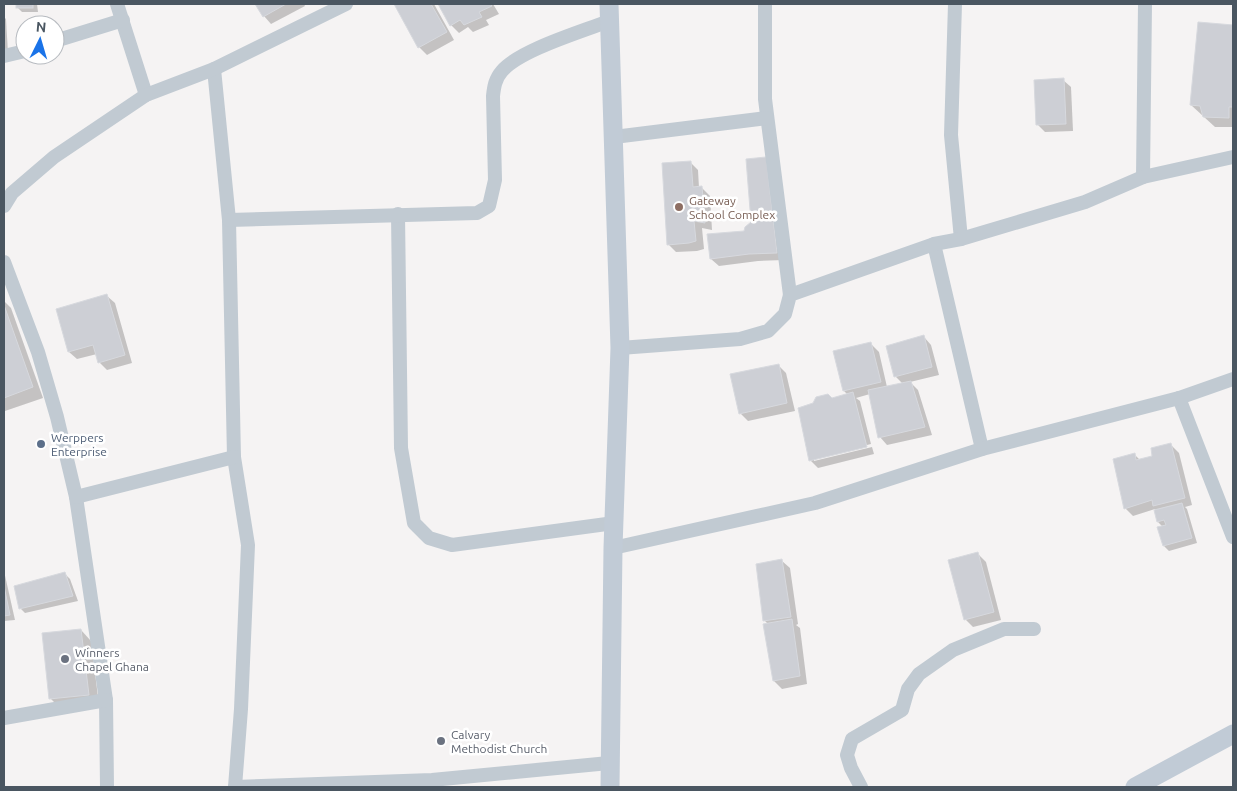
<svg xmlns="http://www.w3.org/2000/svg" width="1237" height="791" viewBox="0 0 1237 791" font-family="Ubuntu,sans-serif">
<rect width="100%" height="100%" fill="#f5f3f3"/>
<g fill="#0003">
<polygon points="17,4 37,4 38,12 22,12 17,7"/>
<polygon points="257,4 304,4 305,6 271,24 264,16"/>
<polygon points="395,4 434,4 454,40 427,55 419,47"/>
<polygon points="440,4 493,4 499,14 486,20 489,25 473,32 468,27 459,33 451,25"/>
<polygon points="4,17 6,19 8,53 4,53"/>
<polygon points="1199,23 1233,26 1233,127 1215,127 1191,105"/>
<polygon points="1063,80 1071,87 1073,131 1045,132 1037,124"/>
<polygon points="766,159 784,260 758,261 719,266 711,259 745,232 752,223"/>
<polygon points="690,162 698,170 699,188 702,188 710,196 712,230 702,228 704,249 697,251 676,252 668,244"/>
<polygon points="107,296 115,303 132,363 107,370 99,362 97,354 77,359 69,352"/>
<polygon points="4,301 11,308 43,398 5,411 4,410"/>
<polygon points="924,337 931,345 939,375 910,382 918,390 932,435 887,445 880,437 870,394 856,398 860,401 871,444 814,458 814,461 872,447 874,454 818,468 810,460 831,400 848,395 844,391 871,344 879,352 887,387 903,384 895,376"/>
<polygon points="778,365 786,373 795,411 748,421 740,413"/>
<polygon points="1171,445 1179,453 1192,505 1185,507 1187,509 1197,543 1169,551 1164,546 1163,527 1158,522 1155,509 1133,516 1125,508 1134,454 1140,460 1154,457"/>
<polygon points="978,554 986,562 1001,620 973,627 965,619"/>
<polygon points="782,561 790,568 798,624 796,625 800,628 807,684 782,689 774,681 768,624 764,620"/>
<polygon points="4,571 15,620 4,621"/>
<polygon points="65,574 70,579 78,601 25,613 20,608"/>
<polygon points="81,630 91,641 99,705 61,709 51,699"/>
</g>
<g fill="#cdcfd5" stroke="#d7d9de">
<rect x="16" y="4" width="17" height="4"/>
<polygon points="255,4 286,4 263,17"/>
<polygon points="394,4 431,4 447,32 418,48"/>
<polygon points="438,4 490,4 492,6 479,12 482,17 464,25 460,20 450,26"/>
<polygon points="1198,22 1233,25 1233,107 1229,107 1229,118 1203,117 1200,106 1190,105"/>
<polygon points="1064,78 1066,124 1036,125 1034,80"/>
<polygon points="766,157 777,253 749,254 710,259 707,234 744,231 745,227 751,222 746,159"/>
<polygon points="691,161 693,187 702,186 705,223 694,221 696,241 689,243 667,245 662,163"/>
<polygon points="107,294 125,355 98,363 93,345 68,352 56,309"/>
<polygon points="4,305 33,387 4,398"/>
<polygon points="924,335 932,367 894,377 886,346"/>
<polygon points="871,342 881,382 843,391 833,351"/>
<polygon points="779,364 787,403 739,414 730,374"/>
<polygon points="911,381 925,427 878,438 868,390"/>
<polygon points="853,392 867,447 809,461 798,408 813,403 816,397 828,394 832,398"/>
<polygon points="1171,443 1185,498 1153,506 1152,500 1124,509 1113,459 1135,453 1136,460 1152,456 1151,448"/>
<polygon points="1182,503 1192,538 1163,546 1157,527 1166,525 1164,520 1157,522 1154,510"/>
<polygon points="978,552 994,612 964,620 948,560"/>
<polygon points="782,559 791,617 763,621 756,564"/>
<polygon points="65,572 73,596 19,609 14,586"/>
<polygon points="4,586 10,615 4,616"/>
<polygon points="792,619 800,676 773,681 763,624"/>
<polygon points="81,629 89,695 49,699 42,633"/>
</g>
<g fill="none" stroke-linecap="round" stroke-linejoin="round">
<g stroke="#c1cad2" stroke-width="14">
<polyline points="117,4 146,95"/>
<polyline points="765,4 765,99 790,295"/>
<polyline points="955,4 951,135 961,239"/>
<polyline points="55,41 123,20"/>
<polyline points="4,56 25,51"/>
<polyline points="214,69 229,220 234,457 248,545 241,709 235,787"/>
<polyline points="614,137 767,118"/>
<polyline points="1143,177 1145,4"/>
<polyline points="4,206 12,193 54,157 146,95 214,69 346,4"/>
<polyline points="398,214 401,448 414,523 429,538 452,545 614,523"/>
<path d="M229,220L477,213L489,206L495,180L493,96C494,87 495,79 502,71C520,50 581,32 609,21"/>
<polyline points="934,244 982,449"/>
<polyline points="4,262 38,352 57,417 76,497 106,700 107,787"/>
<polyline points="620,348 740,339 768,331 785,314 790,295 934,244 961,239 1085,202 1143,177 1233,157"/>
<polyline points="1179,398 1233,537"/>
<polyline points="76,497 234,457"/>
<polyline points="613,548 815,503 982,449 1179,398 1233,379"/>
<polyline points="4,718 106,700"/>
<polyline points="235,787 432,780 609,763"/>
<polyline points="861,787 851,768 847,755 852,739 902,710 908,689 919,674 953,650 1004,629 1034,629"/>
</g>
<g stroke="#c1cbd6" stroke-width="19">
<polyline points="609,4 620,348 613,548 610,787"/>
<polyline points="1135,787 1233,734"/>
</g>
</g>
<circle fill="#8d6e63" stroke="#fff" stroke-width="2" cx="679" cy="207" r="5"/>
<circle fill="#5c6f8a" stroke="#fff" stroke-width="2" cx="41" cy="444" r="5"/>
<g fill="#6b7280" stroke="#fff" stroke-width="2">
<circle cx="65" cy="659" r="5"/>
<circle cx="441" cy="741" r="5"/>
</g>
<g text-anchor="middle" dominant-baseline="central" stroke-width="5" stroke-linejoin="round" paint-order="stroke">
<g font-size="12" fill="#785e54" stroke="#fff" text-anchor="start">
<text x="689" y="200">Gateway<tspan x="689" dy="14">School Complex</tspan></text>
</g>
<g font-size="12" fill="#4e5e75" stroke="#fff" text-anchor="start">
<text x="51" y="437">Werppers<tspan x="51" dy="14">Enterprise</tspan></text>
</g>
<g font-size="12" fill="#5b616d" stroke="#fff" text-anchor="start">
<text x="75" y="652">Winners<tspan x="75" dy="14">Chapel Ghana</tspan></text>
<text x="451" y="734">Calvary<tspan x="451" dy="14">Methodist Church</tspan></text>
</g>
</g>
<rect width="1237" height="791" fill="none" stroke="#4a5661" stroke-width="10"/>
<g transform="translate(40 40) rotate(5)"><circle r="24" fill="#ffffff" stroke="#b7bbc0"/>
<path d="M0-4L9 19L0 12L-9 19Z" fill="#1a73e8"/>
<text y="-8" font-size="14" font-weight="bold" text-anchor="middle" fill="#4a5661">N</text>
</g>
</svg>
